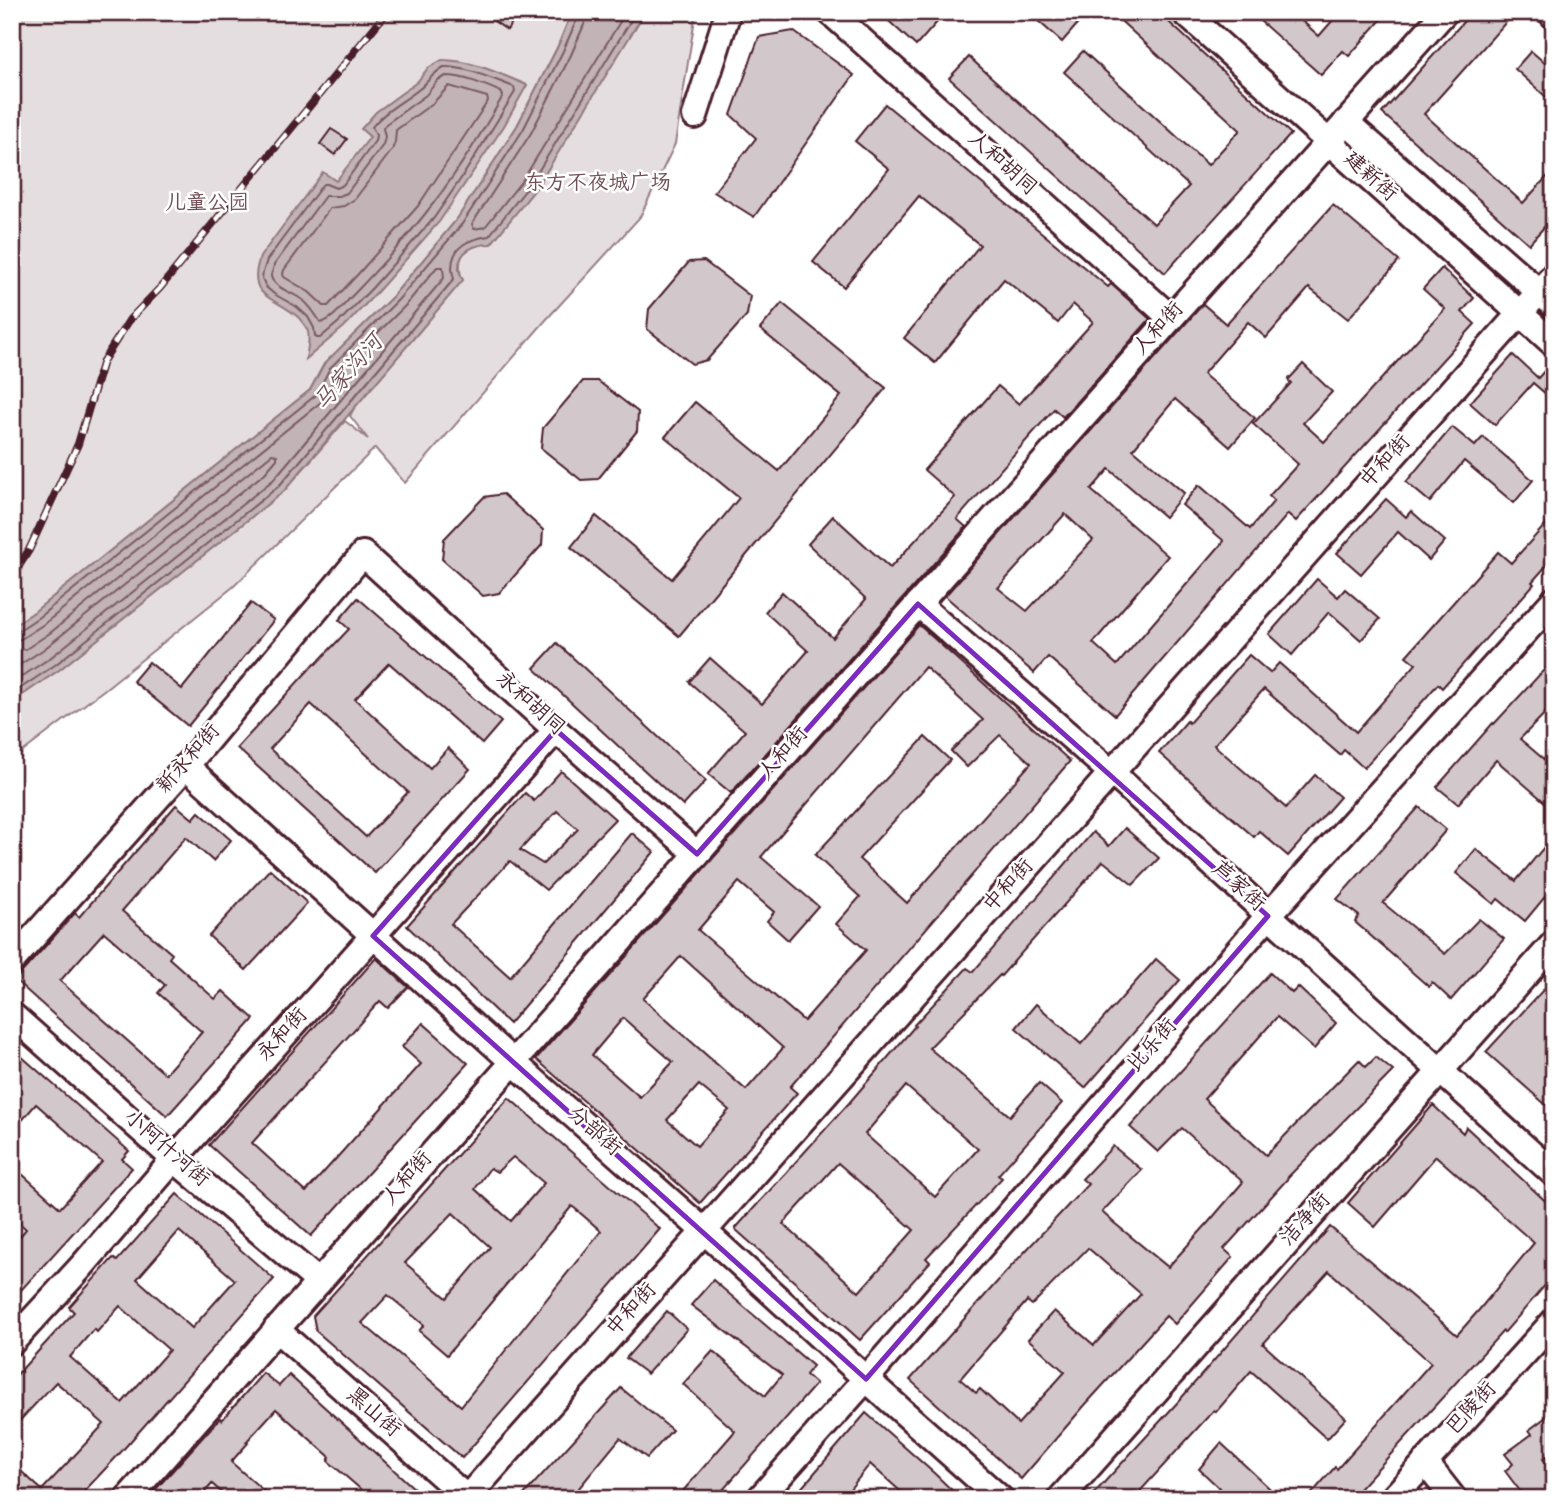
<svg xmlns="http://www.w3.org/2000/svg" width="1566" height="1511" viewBox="0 0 1566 1511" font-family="'Gochi Hand','LXGW WenKai TC',sans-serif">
<rect width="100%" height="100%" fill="#fff"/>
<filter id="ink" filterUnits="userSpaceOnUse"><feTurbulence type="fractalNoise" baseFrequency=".0143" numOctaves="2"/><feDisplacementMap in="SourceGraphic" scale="14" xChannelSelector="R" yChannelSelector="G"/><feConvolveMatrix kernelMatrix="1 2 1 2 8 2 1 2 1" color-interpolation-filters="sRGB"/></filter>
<g filter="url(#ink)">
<g fill="#e5dee0" stroke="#987e86" stroke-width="2">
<polygon points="12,12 572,12 557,48 517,126 457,219 393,296 324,364 310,390 34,612 12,627"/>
<path d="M645,12H696L675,144L640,217L545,321L405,483L375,448L233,587L105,689L12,760V702L59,670L284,491L345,421L368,439L350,416L354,408L462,280C456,259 462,248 483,244L599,83Z"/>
</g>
<g fill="#c1b3b6" stroke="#91787e" stroke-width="2">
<path d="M572,12H645L537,187L491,244C476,244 458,250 459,269C459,272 461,276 463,280L284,491L59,670L12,702V627L34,612L310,390L324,364L393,296L457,219L517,126L557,48Z"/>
<path d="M442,60C472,60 500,74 527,85L504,126L439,222L378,291L344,327L306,359C307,351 310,340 308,332C307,327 302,322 299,318C275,295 245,300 260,257L323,172L336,181L370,137L361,129L376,112L417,82L428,68Z"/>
</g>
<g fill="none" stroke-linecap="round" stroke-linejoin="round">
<g stroke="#7a5a63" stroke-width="2">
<polyline points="587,12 586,20 571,55 531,133 472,224 474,229 485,227 524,178 626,12"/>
<path d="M444,67C468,67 492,79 514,87L515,92L464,174L434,218L373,287L339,322L320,338H317L315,336L314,328L308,317L297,307L274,294L266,287L262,278L263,272L267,260L323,184H326L336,188L343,185L375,141L376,135L372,127C384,111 403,102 418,90C429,82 431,74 444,67Z"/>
<path d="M446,76C464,76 485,85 501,92L503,96C480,136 454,178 425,214C403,242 378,269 353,295C344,304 334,319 321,323C316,315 311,307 303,300C295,294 272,287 271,276C271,274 274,267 274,265L325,196H339L347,193L383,145L385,137L383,128L386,124L426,95L438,80Z"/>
<polygon points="449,86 487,97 488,101 418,206 359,273 328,306 324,306 309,292 284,277 283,274 284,270 330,208 344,206 355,199 392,150 395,142 396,130 433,103"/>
<polyline points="12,632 18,631 39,617 316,395 330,368 398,300 462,224 523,130 563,51 578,17 578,12"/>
<polyline points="12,641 21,639 44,624 321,402 337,373 405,306 437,267 443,267 444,278 273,480 50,658 12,683"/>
<polyline points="12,651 26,649 50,633 272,454 277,455 277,459 265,473 44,649 12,670"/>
<path d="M12,694L55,665L279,486L454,279C453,275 452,272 452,268C452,245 470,239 489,236L531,183L636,12"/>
</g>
</g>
<g fill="#d2c7cb" stroke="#4a1f2b" stroke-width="2" fill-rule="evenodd">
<polygon points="481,12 519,12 507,30"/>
<polygon points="879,12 946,12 916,46"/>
<polygon points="1028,12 1074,12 1082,19 1062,42"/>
<polygon points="1111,12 1158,12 1291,134 1165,273 949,78 969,57 1154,224 1189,186 1064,72 1083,51 1208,165 1240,130"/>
<polygon points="1268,12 1292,12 1319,36 1340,12 1388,12 1349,56 1343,51 1321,75 1260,21"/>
<polygon points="1472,12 1515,12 1424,114 1523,203 1554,169 1554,216 1529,244 1382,113"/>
<polygon points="793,31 854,75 754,217 714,192 756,138 731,115 759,37"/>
<polygon points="1531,51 1554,71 1554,104 1515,69"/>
<polygon points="885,104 1108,287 1111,284 1150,319 1063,417 1054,409 957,519 966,527 731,793 708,774 745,731 689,682 710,658 762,704 808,651 765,612 782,592 833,638 866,599 808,544 833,516 890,568 955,497 924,470 998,386 1019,404 1093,322 1073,304 1058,323 1004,279 935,363 904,338 980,245 919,196 844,287 813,262 889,169 855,141"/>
<polygon points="331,129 347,139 335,155 320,144"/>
<path d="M1333,205L1399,261L1348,319L1309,288L1266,338L1248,322L1203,374L1255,418L1230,447L1175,399L1133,449L1184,493L1165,517L1109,469L1091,490L1168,556L1093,643L1117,665L1224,541L1182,505L1199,485L1250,529L1274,501L1269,496L1298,464L1253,424L1291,383L1288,380L1303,364L1332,392L1303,423L1324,442L1445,309L1423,289L1442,268L1474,298L1462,312L1475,324L1296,521L1288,514L1115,715L1048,657L1034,673L945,596L1203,304L1226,324ZM1065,514L1093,540L1027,611L998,588Z"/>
<polygon points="704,261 750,296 747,315 707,360 692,364 647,329 649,309 689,262"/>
<polygon points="782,303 886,388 679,636 571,547 596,516 672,579 739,498 665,437 695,402 779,471 841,396 760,329"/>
<polygon points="1513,355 1538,378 1554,360 1554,401 1533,383 1495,425 1470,403"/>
<polygon points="583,381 598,381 638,412 637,431 598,479 581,480 541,448 543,428"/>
<polygon points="1452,427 1475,446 1483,437 1533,480 1514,503 1464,461 1430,502 1406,482"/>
<polygon points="503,494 543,530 542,545 499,593 483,596 442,559 444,539 484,497"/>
<polygon points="1386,499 1406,517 1411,511 1445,541 1429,560 1398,532 1361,574 1337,553"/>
<polygon points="1554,515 1554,557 1532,582 1534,584 1442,688 1438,684 1364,768 1344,750 1340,755 1264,689 1214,745 1286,808 1315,775 1340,797 1288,856 1259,831 1254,837 1159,753 1187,721 1189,723 1249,655 1270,673 1279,663 1356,732 1416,664 1406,656 1498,552 1511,563"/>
<polygon points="1317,579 1338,597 1345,589 1380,619 1361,640 1329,612 1292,655 1269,634"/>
<path d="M358,598L501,722L482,744L389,663L355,699L430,768L448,748L470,769L375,873L237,748L315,663L316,664L349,629L339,620ZM311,704L408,792L366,837L270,749Z"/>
<polygon points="251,603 274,620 188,726 133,681 149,662 182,689"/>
<path d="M919,625L1070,761L790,1087L797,1093L700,1203L536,1059ZM925,667L983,720L951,751L967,767L1000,735L1031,763L907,903L859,859L950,760L925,737L815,855L860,897L836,924L866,950L804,1021L698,930L739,882L774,912L767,921L788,940L818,906L761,857ZM681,956L783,1048L746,1090L643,999ZM623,1018L673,1062L640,1097L592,1055ZM699,1085L729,1110L697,1146L667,1120Z"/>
<polygon points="557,643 706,781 683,806 534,668"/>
<polygon points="1554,659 1554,704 1520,739 1554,768 1554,810 1496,760 1458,804 1437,787 1493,723 1494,724"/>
<path d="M561,771L615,819L546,890L510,861L451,924L510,977L632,833L654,852L509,1024L407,926L525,793L534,801ZM557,811L578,829L543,864L520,850Z"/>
<path d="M176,805L193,819L199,812L231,840L213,861L186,837L122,911L172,954L169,958L215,999L223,991L254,1019L167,1116L15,980L75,913L79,917ZM104,932L165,985L158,993L202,1032L165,1074L60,981Z"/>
<polygon points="1419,807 1446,830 1383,903 1445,954 1479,919 1504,939 1451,1000 1432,982 1429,987 1355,922 1359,916 1337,899"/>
<path d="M1125,828L1159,858L1133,885L1103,861L1001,976L1000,975L929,1048L1010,1116L1039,1083L1062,1103L998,1175L1002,1178L926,1258L930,1262L860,1340L735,1229L849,1103L915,1026L914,1025L967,968L973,972L1093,832L1109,846ZM906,1086L978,1149L935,1197L865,1134ZM838,1163L914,1230L859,1292L783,1224Z"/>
<polygon points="1554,835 1554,886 1525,921 1498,899 1494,904 1456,873 1476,849 1516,881"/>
<polygon points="270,869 307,903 246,970 209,936"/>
<polygon points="376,958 408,987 388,1008 380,1001 252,1143 306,1192 421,1064 402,1047 423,1023 468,1063 311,1236 209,1145"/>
<polygon points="1156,959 1180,980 1085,1088 1016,1028 1036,1004 1081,1044"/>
<path d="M1270,973L1292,993L1298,987L1336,1023L1314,1049L1277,1017L1204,1099L1266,1155L1359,1060L1366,1067L1376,1057L1393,1071L1289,1176H1290L1224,1249L1233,1257L1175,1324L1166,1316L1085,1405L1021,1479L910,1380L1005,1273L1088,1184L1082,1179L1113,1146L1142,1170L1102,1212L1113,1222L1168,1267L1207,1224L1243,1182L1182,1128L1158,1152L1130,1127ZM1088,1248L1141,1294L1094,1345L1054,1311L1028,1339L1065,1372L1018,1424L980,1389L976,1393L960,1379L1027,1301L1032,1305Z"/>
<polygon points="1554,978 1554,1112 1486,1052"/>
<polygon points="12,1048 129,1151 122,1159 132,1168 12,1300 12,1246 26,1229 12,1216 12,1165 60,1208 102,1162 36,1104 12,1132"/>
<path d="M509,1098L660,1229L462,1458L316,1331L313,1316ZM513,1157L544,1183L511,1221L475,1189L490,1168L497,1172ZM572,1206L601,1231L461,1406L362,1323L388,1295L424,1325L419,1331L447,1355ZM453,1213L490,1247L447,1298L405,1263Z"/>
<polygon points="1433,1105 1463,1133 1466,1127 1554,1209 1554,1275 1504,1333 1503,1331 1359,1489 1362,1492 1356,1499 1307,1499 1335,1467 1337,1469 1431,1363 1329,1271 1263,1344 1346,1418 1327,1439 1251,1371 1216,1412 1214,1410 1133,1499 1089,1499 1177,1403 1330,1227 1457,1335 1479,1310 1534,1243 1436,1156 1375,1227 1348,1203"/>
<path d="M177,1194L274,1279L121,1452L77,1499H12V1463L42,1490L104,1424L56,1382L12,1429V1380L74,1312L69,1307L113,1258L117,1261ZM179,1231L235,1280L192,1328L137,1279ZM120,1306L169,1350L122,1403L70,1357L94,1329L97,1332Z"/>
<polygon points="713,1280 813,1366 806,1375 816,1384 715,1499 676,1499 735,1431 683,1384 713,1351 765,1396 782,1375 691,1305"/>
<polygon points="667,1311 687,1329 647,1374 626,1358"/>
<polygon points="263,1373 279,1386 289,1375 426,1499 372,1499 328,1461 330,1457 276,1409 246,1442 248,1443 231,1462 273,1499 229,1499 212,1484 199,1499 147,1499 220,1418 222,1420"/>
<polygon points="621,1388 672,1430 647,1458 620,1438 570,1499 520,1499"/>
<polygon points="1554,1411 1554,1451 1543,1459 1554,1473 1554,1499 1526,1499 1505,1471 1513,1464 1505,1454 1532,1434 1529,1430"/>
<polygon points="866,1413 935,1474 961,1499 909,1499 870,1464 842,1499 792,1499"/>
<polygon points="1221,1443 1281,1499 1231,1499 1199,1469"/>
</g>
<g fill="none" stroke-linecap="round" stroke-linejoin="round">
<defs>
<g id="tertiary">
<polyline points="830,12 1171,318"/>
<polyline points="1184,12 1554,344"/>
<polyline points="1550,12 1554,16"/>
<polyline points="695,116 728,12"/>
<polyline points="1346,122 1554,305"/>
<polyline points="918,604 1112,773 1554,1174"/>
<polyline points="186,766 513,1062 704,1231 866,1379 1001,1499"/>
<polyline points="12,961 186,766 363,554 556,730 697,854"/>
<polyline points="12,1015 174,1159 319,1282"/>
<polyline points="276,1329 468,1499"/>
<polyline points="12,1342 82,1266 174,1159 556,730"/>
<polyline points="1425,1462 1454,1499"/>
<polyline points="127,1499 1171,318 1445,12"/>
<polyline points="466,1499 1554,275"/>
<polyline points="759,1499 866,1379 1268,916 1554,600"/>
<polyline points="1060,1499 1554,943"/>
<polyline points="1392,1499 1554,1321"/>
</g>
</defs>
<use href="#tertiary" stroke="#4a1f2b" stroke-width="30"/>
<use href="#tertiary" stroke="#fff" stroke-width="24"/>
<defs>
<polyline id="rail" points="12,577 29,550 78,444 103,361 130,319 160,288 387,12"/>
</defs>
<use href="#rail" stroke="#4a1f2b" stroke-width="8"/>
<use href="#rail" stroke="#fff" stroke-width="5" stroke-dasharray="16" stroke-linecap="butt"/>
</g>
</g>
<path fill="none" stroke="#7b2cbf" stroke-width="5" stroke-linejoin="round" d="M918,604L1268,916L866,1379L373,936L556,730L697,854Z"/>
<g text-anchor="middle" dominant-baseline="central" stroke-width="5" stroke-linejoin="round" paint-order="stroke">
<g font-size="21" fill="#4a1f2b" stroke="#fff">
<text transform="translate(1001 165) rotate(42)">人和胡同</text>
<text transform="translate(1369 178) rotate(42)">建新街</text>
<text transform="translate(1160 330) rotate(-48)">人和街</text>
<text transform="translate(1387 463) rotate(-48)">中和街</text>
<text transform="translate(529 705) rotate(42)">永和胡同</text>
<text transform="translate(785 755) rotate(-49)">人和街</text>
<text transform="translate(190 760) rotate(-49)">新永和街</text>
<text transform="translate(1010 887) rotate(-48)">中和街</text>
<text transform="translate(1237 888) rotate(42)">芦家街</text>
<text transform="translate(284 1036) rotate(-48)">永和街</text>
<text transform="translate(1154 1047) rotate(-49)">比乐街</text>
<text transform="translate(593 1133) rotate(41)">分部街</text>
<text transform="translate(165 1150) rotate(41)">小阿什河街</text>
<text transform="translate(409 1180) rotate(-49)">人和街</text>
<text transform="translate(1307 1221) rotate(-48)">洁净街</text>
<text transform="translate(633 1311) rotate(-48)">中和街</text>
<text transform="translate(1473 1410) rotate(-48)">巴陵街</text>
<text transform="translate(372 1414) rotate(41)">黑山街</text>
</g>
<g font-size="21" fill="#714f58" stroke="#fff">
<text x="598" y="185">东方不夜城广场</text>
<text x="207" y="205">儿童公园</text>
</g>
<g font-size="23" font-style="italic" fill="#74535c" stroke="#fff">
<text transform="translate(350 374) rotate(-49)">马家沟河</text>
</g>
</g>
<rect width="1566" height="1511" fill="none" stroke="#fff" stroke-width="42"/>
<rect x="21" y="21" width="1524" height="1469" fill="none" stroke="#4a1f2b" stroke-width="2.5" filter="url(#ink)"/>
</svg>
